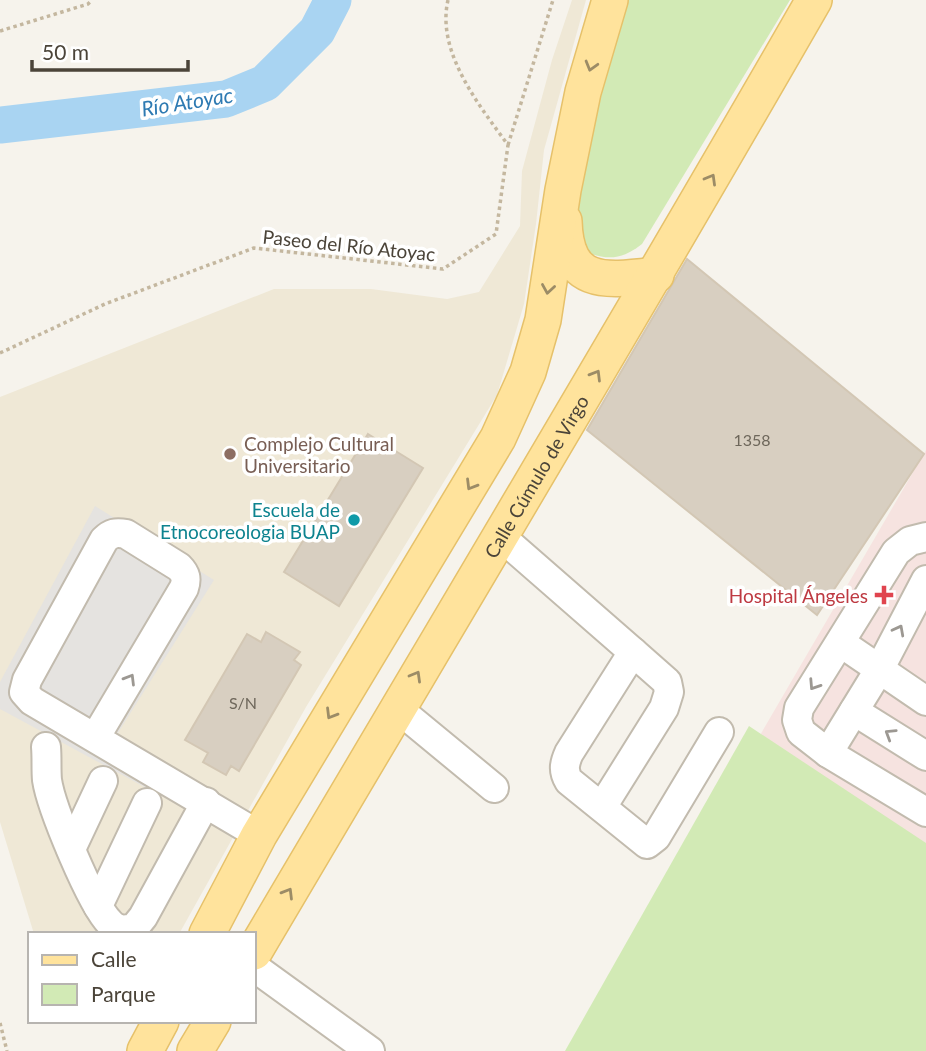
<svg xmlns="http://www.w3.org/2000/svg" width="926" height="1051" viewBox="0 0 926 1051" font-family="Lato,sans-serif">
<rect width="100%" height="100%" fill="#f6f3ec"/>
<polygon fill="#efe8d6" points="572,0 586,0 544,150 536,224 524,304 497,395 306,707 179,934 34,934 0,822 0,397 274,289 371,289 447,299 479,292 520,226 522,171 552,60"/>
<polygon fill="#f6e3e0" points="926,450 926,846 759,737"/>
<g fill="#d2eab5">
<path d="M622,0H790L642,244C624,258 610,261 589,253L571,219Z"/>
<polygon points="749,726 926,843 926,1051 565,1051"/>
</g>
<polygon fill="#e5e3e0" points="95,506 214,580 116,736 226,831 0,709 0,682"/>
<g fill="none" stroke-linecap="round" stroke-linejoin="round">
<polyline stroke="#a9d4f2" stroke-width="37" points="0,125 226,99 265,83 317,31 333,0"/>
</g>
<g fill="#d8cfc1" stroke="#d3c7b4" stroke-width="2">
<polygon points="687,259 924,454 817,615 587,430"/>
<polygon points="368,434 423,468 339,606 284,572"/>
<polygon points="266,632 300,652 294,660 301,665 239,771 231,766 226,775 203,762 208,753 185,740 247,634 261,642"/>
</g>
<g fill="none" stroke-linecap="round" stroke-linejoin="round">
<defs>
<g id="minor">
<path d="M499,535L633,652L569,753C564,764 563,771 569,781L647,844L656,837L719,732"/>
<polyline points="926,537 910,541 896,552 799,708 797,720 801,732 828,753 926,812"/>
<polyline points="841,643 926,701"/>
<polyline points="397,708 494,788"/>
<polyline points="854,711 926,756"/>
<path d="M95,738L184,588C187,579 186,574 179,567L126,534C116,532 111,533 104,540L27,680L24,692L32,701L259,835"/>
<path d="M46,747C47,758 46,769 47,780C51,807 91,904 110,923C117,931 125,930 134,928L143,917L206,802"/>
<polyline points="828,753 879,670 926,580"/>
<polyline points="602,807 664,708 669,692 667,682 633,652"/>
<polyline points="71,849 103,781"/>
<polyline points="98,906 147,803"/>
<polyline points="254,967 370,1051"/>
</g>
<g id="major">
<path d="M564,221C566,287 605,281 656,275"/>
<polyline points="207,934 259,835 498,438 528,372 543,320 563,190 583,92 610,0"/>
<path id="s1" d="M254,952C441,635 631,319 814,0"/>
<polyline points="145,1051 161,1021"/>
<polyline points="195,1051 213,1021"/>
</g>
</defs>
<use href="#minor" stroke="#c2bbae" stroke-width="32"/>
<use href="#major" stroke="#e6c16a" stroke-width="38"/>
<g stroke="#c4b79f" stroke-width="3.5" stroke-dasharray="3.5 3.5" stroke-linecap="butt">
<polyline points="0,31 88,4 92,0"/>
<polyline points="508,145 553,0"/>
<path d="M0,353L105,304L254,248L443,269L496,234L508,145C479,105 436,52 448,0"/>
<polyline points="0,1023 7,1051"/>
</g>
<use href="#minor" stroke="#fff" stroke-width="28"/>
<use href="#major" stroke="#ffe39c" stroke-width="35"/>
</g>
<defs><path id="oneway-chevron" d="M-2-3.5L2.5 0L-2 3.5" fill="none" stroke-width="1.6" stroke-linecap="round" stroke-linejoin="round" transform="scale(1.75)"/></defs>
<g stroke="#9c8c66">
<use href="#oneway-chevron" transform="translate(591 66) rotate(106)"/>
<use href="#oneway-chevron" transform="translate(711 179) rotate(-60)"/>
<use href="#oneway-chevron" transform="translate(548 289) rotate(99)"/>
<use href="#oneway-chevron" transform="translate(596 375) rotate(-59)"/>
<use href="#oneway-chevron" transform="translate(471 485) rotate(121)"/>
<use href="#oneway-chevron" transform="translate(416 676) rotate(-60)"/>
<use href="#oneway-chevron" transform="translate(331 714) rotate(121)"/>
<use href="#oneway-chevron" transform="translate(288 893) rotate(-59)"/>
</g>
<g stroke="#9c9892">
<use href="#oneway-chevron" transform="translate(899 630) rotate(-62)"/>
<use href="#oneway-chevron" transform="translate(130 679) rotate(-59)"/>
<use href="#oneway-chevron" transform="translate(814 685) rotate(123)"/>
<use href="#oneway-chevron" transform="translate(890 734) rotate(-148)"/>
</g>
<circle fill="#8d6e63" stroke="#fff" stroke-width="2.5" cx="230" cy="454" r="7"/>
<circle fill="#0f9aa8" stroke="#fff" stroke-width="2.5" cx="354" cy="520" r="7"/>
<path fill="#e0444e" stroke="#fff" stroke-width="2.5" d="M880.5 584.5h7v7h7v7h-7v7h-7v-7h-7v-7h7z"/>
<g text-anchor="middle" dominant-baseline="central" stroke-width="7" stroke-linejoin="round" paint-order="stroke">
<g font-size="16" fill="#6e675b">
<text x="752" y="439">1358</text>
<text x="243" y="702">S/N</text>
</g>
<g font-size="19" fill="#4b4439" stroke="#fff">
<text transform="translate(349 245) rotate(6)">Paseo del Río Atoyac</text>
<text stroke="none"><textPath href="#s1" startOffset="553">Calle Cúmulo de Virgo</textPath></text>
</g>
<g font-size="19" fill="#785e54" stroke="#fff" text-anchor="start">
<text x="244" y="443">Complejo Cultural<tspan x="244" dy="22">Universitario</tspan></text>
</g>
<g font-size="19" fill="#0d838f" stroke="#fff" text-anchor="end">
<text x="340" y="509">Escuela de<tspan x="340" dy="22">Etnocoreologia BUAP</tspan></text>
</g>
<g font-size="19" fill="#be3a42" stroke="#fff" text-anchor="end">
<text x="868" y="595">Hospital Ángeles</text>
</g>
<g font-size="21" font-style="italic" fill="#2e7ab2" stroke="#fff">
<text transform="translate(187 101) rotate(-9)">Río Atoyac</text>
</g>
</g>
<rect x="28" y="932" width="228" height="91" fill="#ffffff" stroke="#b7b4b0" stroke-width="2"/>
<rect x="42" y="955" width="35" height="10" fill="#ffe39c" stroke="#b7b4b0" stroke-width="2"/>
<text x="91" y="967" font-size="21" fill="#4b4439">Calle</text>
<rect x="42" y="984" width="35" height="21" fill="#d2eab5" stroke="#b7b4b0" stroke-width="2"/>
<text x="91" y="1002" font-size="21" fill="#4b4439">Parque</text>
<path d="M32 60v10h156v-10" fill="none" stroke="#4b4439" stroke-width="3.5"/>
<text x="42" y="60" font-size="21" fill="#4b4439" stroke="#ffffff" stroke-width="5" paint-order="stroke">50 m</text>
</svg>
